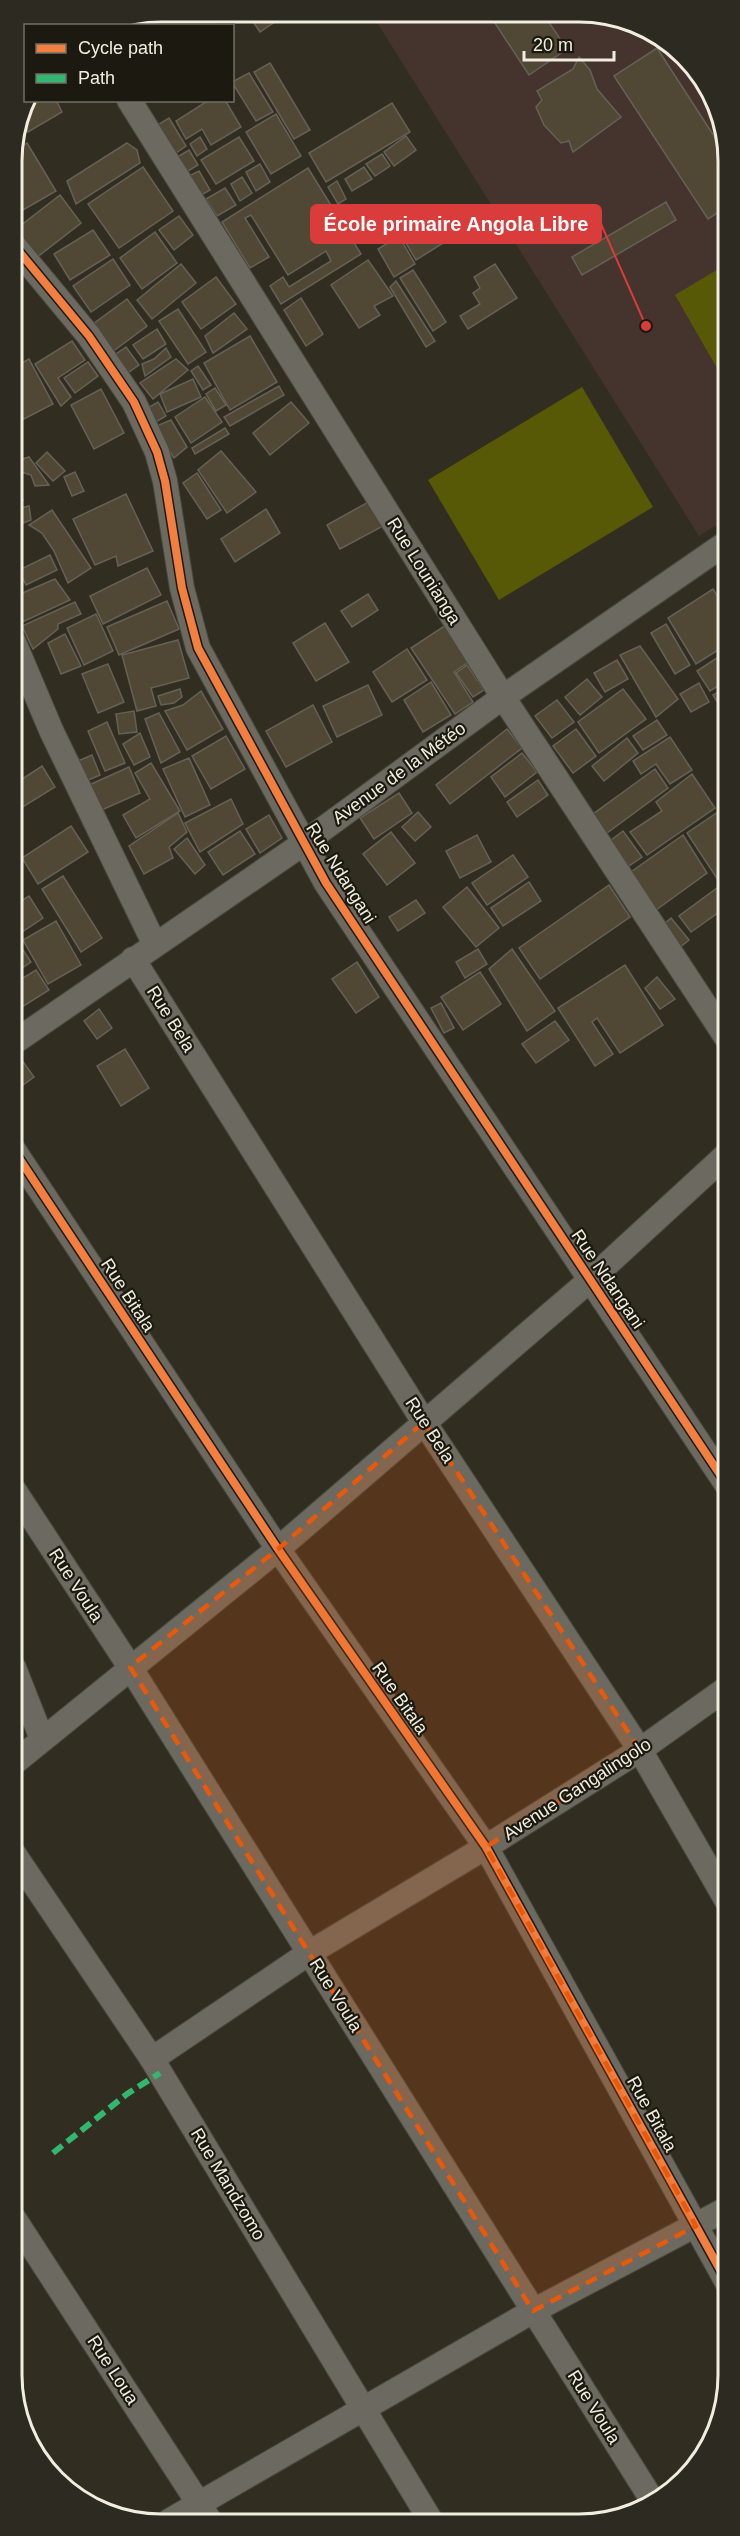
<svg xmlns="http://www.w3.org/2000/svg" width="740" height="2536" viewBox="0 0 740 2536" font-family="Helvetica,sans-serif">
<rect width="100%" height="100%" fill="#312e21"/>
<polygon fill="#45332e" points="371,13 608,15 684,56 725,133 726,519 699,536"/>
<g fill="#585907">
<polygon points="725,265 725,382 675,295"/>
<polygon points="582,387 653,507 499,600 428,480"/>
</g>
<g fill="#504735" stroke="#666157" stroke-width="1.5">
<polygon points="162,12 172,12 153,26 135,26 131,18"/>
<polygon points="179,12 205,12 213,26 159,26"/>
<polygon points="247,13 288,13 260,32"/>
<polygon points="489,14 544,15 567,49 529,75"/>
<polygon points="657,48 725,153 725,208 708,219 614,76"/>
<polygon points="579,57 590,70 597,89 621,117 573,152 569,141 561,143 544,125 536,107 542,100 537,91 573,69"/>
<polygon points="270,63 310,130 294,139 254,72"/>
<polygon points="249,73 273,112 256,121 232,82"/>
<polygon points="26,100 56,100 62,112 28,132 20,119"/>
<polygon points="209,100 225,100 241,127 211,145 202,129 186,139 176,121"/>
<polygon points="392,103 410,132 326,182 309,153"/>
<polygon points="276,114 301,156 271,174 246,132"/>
<polygon points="169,118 186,146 173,155 156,126"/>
<polygon points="406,136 416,150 394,166 384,152"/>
<polygon points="200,137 207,149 197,156 190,144"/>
<polygon points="239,137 254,161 216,184 201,160"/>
<polygon points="27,143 56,191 23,210 12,193 12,152"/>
<polygon points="127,143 137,150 140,163 76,204 67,181"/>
<polygon points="189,150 198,165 183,174 174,159"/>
<polygon points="382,154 390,166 375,176 366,164"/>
<polygon points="260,164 270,182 256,191 246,172"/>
<polygon points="143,167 173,211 119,248 88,204"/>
<polygon points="364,167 372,179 352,191 345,179"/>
<polygon points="308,168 361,254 281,304 270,286 283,277 289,287 331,261 326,251 288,275 251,215 245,218 269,257 250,268 222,222"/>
<polygon points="199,171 210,190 198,197 187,177"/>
<polygon points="242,177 252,193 240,201 231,184"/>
<polygon points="337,181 346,199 338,204 328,187"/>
<polygon points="225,188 236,205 217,216 206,199"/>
<polygon points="60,195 81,223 36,258 15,230"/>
<polygon points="666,202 676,220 582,275 572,257"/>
<polygon points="440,208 456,235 416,260 400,233"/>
<polygon points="179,216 193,235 174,250 159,230"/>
<polygon points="93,230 110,255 70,280 54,254"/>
<polygon points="155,232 177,263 142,289 120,258"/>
<polygon points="399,236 415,264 394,277 378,249"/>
<polygon points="113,259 130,285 91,312 73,286"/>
<polygon points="368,260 393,296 374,306 380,315 359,328 331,285"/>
<polygon points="181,264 196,283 152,319 137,300"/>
<polygon points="495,264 517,298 468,329 460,316 480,304 473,293 480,288 474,277"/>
<polygon points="413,270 446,322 433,331 400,278"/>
<polygon points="216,277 236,304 201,329 182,302"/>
<polygon points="396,281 435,341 426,347 390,287"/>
<polygon points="301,298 323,334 306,346 284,310"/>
<polygon points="127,299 147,326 108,355 89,327"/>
<polygon points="178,309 206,352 188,364 159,321"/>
<polygon points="234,313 247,329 213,353 205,336"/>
<polygon points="12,321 21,339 13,343"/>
<polygon points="157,329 166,344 143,359 133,345"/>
<polygon points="250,336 277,382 230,410 204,363"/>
<polygon points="72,341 85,360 58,378 71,397 61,406 35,364"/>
<polygon points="126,347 139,365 122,377 109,359"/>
<polygon points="166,348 171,357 145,376 142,364 154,359"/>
<polygon points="29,359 53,404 20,421 13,407 13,368"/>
<polygon points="176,359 188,370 153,399 140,383"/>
<polygon points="88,362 98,376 75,393 64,378"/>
<polygon points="198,366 211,385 203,390 191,371"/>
<polygon points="193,379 201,397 167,412 160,394"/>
<polygon points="279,386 284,395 230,426 224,417"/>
<polygon points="215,388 226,405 216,411 206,394"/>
<polygon points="101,389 124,433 94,449 71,405"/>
<polygon points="205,397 222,422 191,443 175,417"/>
<polygon points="158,402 166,416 154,423 146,409"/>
<polygon points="291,402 309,423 270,455 253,433"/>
<polygon points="171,420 187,447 174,458 154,427"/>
<polygon points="225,428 229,434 195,454 192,448"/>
<polygon points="221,451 256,492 227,513 198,470"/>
<polygon points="47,452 65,471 53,481 36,463"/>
<polygon points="29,457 49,485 35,486 31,475 21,472 16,461"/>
<polygon points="75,472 84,491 72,496 64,477"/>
<polygon points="197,473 221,510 207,519 183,483"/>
<polygon points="13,479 23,500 13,505"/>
<polygon points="126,494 153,551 118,566 116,556 95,565 73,519"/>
<polygon points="372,500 385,525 340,549 327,525"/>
<polygon points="29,506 31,520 13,527 13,510"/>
<polygon points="266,509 280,533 235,562 221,539"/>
<polygon points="52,510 91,568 68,583 54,551 42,533 29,525"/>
<polygon points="50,555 57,570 26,585 19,570"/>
<polygon points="147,568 161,595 103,624 90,596"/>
<polygon points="55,579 70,600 18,624 13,616 13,597"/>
<polygon points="713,589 726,610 726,645 696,664 668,618"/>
<polygon points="368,594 378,610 352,627 341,611"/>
<polygon points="167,601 179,629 119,655 107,627"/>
<polygon points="75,602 81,614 58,624 58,629 33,649 22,626"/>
<polygon points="96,614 113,651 84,665 67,628"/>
<polygon points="325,623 349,662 316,681 293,643"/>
<polygon points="666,624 690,665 675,674 651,633"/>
<polygon points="446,625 470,661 454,672 473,702 455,714 411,648"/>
<polygon points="65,634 81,666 61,674 48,643"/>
<polygon points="178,640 189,678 151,688 156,706 137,711 122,655"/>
<polygon points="640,646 678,699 656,717 620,655"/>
<polygon points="407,649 427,680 392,702 373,672"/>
<polygon points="726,652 726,681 710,691 697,671"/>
<polygon points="617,660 628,679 605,692 594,673"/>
<polygon points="108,664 124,702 98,713 82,674"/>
<polygon points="467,665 484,690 473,697 456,673"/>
<polygon points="587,679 602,697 580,715 565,697"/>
<polygon points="431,682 451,715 423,732 404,700"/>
<polygon points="699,683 709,702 691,712 680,694"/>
<polygon points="368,685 382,715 337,737 323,706"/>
<polygon points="726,688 726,716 713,695"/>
<polygon points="180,689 182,697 174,703 161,705 158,696"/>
<polygon points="623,689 646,719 599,753 578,722"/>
<polygon points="201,691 223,729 187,750 165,711 183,705"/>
<polygon points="557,700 574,722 552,738 535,716"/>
<polygon points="313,705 332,742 286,767 266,731"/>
<polygon points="134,711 137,732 119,734 116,714"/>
<polygon points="159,713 180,752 161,763 145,719"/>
<polygon points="657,720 667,735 643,750 633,736"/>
<polygon points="107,722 125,763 105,771 88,731"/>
<polygon points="507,729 522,748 450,804 436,785"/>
<polygon points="576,729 596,756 573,773 553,746"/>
<polygon points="140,733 150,757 134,765 123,744"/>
<polygon points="226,736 245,769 211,789 192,756"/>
<polygon points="670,737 692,770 670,784 656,764 641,774 633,761"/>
<polygon points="627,738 638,753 604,781 592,766"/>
<polygon points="522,753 537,772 505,797 491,777"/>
<polygon points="92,755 100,775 86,781 78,761"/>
<polygon points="189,758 210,805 185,817 163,769"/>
<polygon points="151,763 180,811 136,838 123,815 150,799 135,773"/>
<polygon points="42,766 55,787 13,813 13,785"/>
<polygon points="129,767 140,793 97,812 87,786"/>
<polygon points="655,769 668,788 607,833 593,814"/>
<polygon points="692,774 715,808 647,855 630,832 662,811 656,802"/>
<polygon points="538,780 548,795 517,817 507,802"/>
<polygon points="399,793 412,813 374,839 360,818"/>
<polygon points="231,799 243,824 200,852 185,823"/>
<polygon points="418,812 431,827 415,841 402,827"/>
<polygon points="718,812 726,823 726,892 687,833"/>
<polygon points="178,813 187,832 169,847 173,858 144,874 129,846"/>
<polygon points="269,815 282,838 260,853 246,829"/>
<polygon points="71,826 88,852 38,884 22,858"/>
<polygon points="240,831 255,854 223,875 208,852"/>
<polygon points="623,831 642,857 629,866 610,841"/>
<polygon points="391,832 415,863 387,885 363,854"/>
<polygon points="477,835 491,862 460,878 446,851"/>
<polygon points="683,835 707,873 656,910 631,872"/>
<polygon points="187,838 205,865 195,874 174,849"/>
<polygon points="513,855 528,877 487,905 472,883"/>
<polygon points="63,876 102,938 81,952 42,889"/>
<polygon points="529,882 541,901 503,926 491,908"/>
<polygon points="609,885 630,917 540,979 519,948"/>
<polygon points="467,887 499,928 476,947 443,907"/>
<polygon points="717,888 726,900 726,907 691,932 679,916"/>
<polygon points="29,896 43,918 13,938 13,906"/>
<polygon points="416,900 425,913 398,931 389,917"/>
<polygon points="671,918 689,940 678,949 659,928"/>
<polygon points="56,921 81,965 48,984 23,940"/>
<polygon points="21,947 31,962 13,974 13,952"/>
<polygon points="478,949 487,964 465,978 456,962"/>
<polygon points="512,949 555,1011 527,1031 489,969"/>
<polygon points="357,962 379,997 356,1013 332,979"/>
<polygon points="625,965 663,1025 620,1053 597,1018 592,1022 613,1054 595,1066 558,1008"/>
<polygon points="36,970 49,990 14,1012 13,984"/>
<polygon points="480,972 501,1004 463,1030 441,997"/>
<polygon points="657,977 675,999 660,1009 645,988"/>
<polygon points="441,1003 454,1028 444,1033 431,1008"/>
<polygon points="99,1009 112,1028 97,1039 84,1021"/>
<polygon points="555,1021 569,1040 536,1063 522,1044"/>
<polygon points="125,1049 149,1088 121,1106 97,1066"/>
<polygon points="19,1056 34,1077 13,1092 13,1060"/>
</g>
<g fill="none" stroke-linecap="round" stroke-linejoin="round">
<defs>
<g id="minor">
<polyline points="129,100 503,697 726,1037"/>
<polyline points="12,243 89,336 134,402 157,452 165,481 182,588 198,648 326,883 727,1485"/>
<polyline points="13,640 51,730 155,945"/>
<polyline points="133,959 424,1422 640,1750 727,1901"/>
<polyline points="13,1043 304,843 503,697 726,543"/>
<polyline points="13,1149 278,1549 486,1847 728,2284"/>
<polyline points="14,1490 130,1667 654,2503"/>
<polyline points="14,1668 42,1739"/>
<polyline points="14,1763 278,1549 590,1280 726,1155"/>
<polyline points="14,1854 152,2059 431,2521"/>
<polyline points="152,2059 309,1953 486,1847 640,1750 727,1688"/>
<polyline points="15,2220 210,2521"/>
<polyline points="169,2521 533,2311 728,2208"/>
</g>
</defs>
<use href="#minor" stroke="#4b493e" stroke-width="26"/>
<use href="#minor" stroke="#6c6a60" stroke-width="24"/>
<polyline stroke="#33b770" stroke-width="6" stroke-dasharray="12 6" stroke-linecap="butt" points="53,2153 127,2094 160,2073"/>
<defs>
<g id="cycleway">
<polyline points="12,243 89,336 134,402 157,452 165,481 182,588 198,648 326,883 727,1485"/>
<polyline points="13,1149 278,1549 486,1847 728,2284"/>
</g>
</defs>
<use href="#cycleway" stroke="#1c1a10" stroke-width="11"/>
<use href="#cycleway" stroke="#f27e40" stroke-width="8"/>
</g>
<path fill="#e8590c" fill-opacity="0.2" stroke="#e8590c" stroke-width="4.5" stroke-dasharray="12 8" stroke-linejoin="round" d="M424,1422L640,1750L486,1847L696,2226L533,2311L130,1667L278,1549Z"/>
<g text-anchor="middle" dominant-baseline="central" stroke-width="4.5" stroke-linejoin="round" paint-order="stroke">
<g font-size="18" fill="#f1eee0" stroke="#1c1a10">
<text transform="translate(424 571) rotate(58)">Rue Lounianga</text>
<text transform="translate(399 773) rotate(-36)">Avenue de la Météo</text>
<text transform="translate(341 873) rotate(58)">Rue Ndangani</text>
<text transform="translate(171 1019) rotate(58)">Rue Bela</text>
<text transform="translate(608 1279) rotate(56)">Rue Ndangani</text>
<text transform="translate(128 1295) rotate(57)">Rue Bitala</text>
<text transform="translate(430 1430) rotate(57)">Rue Bela</text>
<text transform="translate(76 1585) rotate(57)">Rue Voula</text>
<text transform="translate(400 1698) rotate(55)">Rue Bitala</text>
<text transform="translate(577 1789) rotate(-33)">Avenue Gangalingolo</text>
<text transform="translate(336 1995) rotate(58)">Rue Voula</text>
<text transform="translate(652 2114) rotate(61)">Rue Bitala</text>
<text transform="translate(228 2184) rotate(59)">Rue Mandzomo</text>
<text transform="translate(113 2370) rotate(57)">Rue Loua</text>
<text transform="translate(594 2407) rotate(58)">Rue Voula</text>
</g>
</g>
<path d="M0 0H740V2536H0ZM161 22H579A139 139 0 0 1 718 161V2375A139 139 0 0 1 579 2514H161A139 139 0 0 1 22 2375V161A139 139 0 0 1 161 22Z" fill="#2d2b21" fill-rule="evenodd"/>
<path fill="none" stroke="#f1eee0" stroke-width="3" d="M161 22H579A139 139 0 0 1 718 161V2375A139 139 0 0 1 579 2514H161A139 139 0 0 1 22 2375V161A139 139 0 0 1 161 22Z"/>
<path fill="none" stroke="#d93c3a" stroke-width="2" d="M646 326L601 224"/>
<circle fill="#d93c3a" stroke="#1c1a10" stroke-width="2" cx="646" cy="326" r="6"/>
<rect fill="#d93c3a" stroke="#d93c3a" stroke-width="2" x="311" y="205" width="290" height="38" rx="6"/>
<g font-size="20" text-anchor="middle" font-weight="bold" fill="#fff">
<text x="456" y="231">École primaire Angola Libre</text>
</g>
<rect x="24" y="24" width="210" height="78" fill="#1c1a10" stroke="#716f63" stroke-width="1.5"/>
<rect x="36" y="44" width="30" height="9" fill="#f27e40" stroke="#716f63" stroke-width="1.5"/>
<text x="78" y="54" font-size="18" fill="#f1eee0">Cycle path</text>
<rect x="36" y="74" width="30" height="9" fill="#33b770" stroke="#716f63" stroke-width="1.5"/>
<text x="78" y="84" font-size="18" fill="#f1eee0">Path</text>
<path d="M524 51v9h90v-9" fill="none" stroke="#f1eee0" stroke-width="3"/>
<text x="533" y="51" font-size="18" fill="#f1eee0" stroke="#1c1a10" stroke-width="4.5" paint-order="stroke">20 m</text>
</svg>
